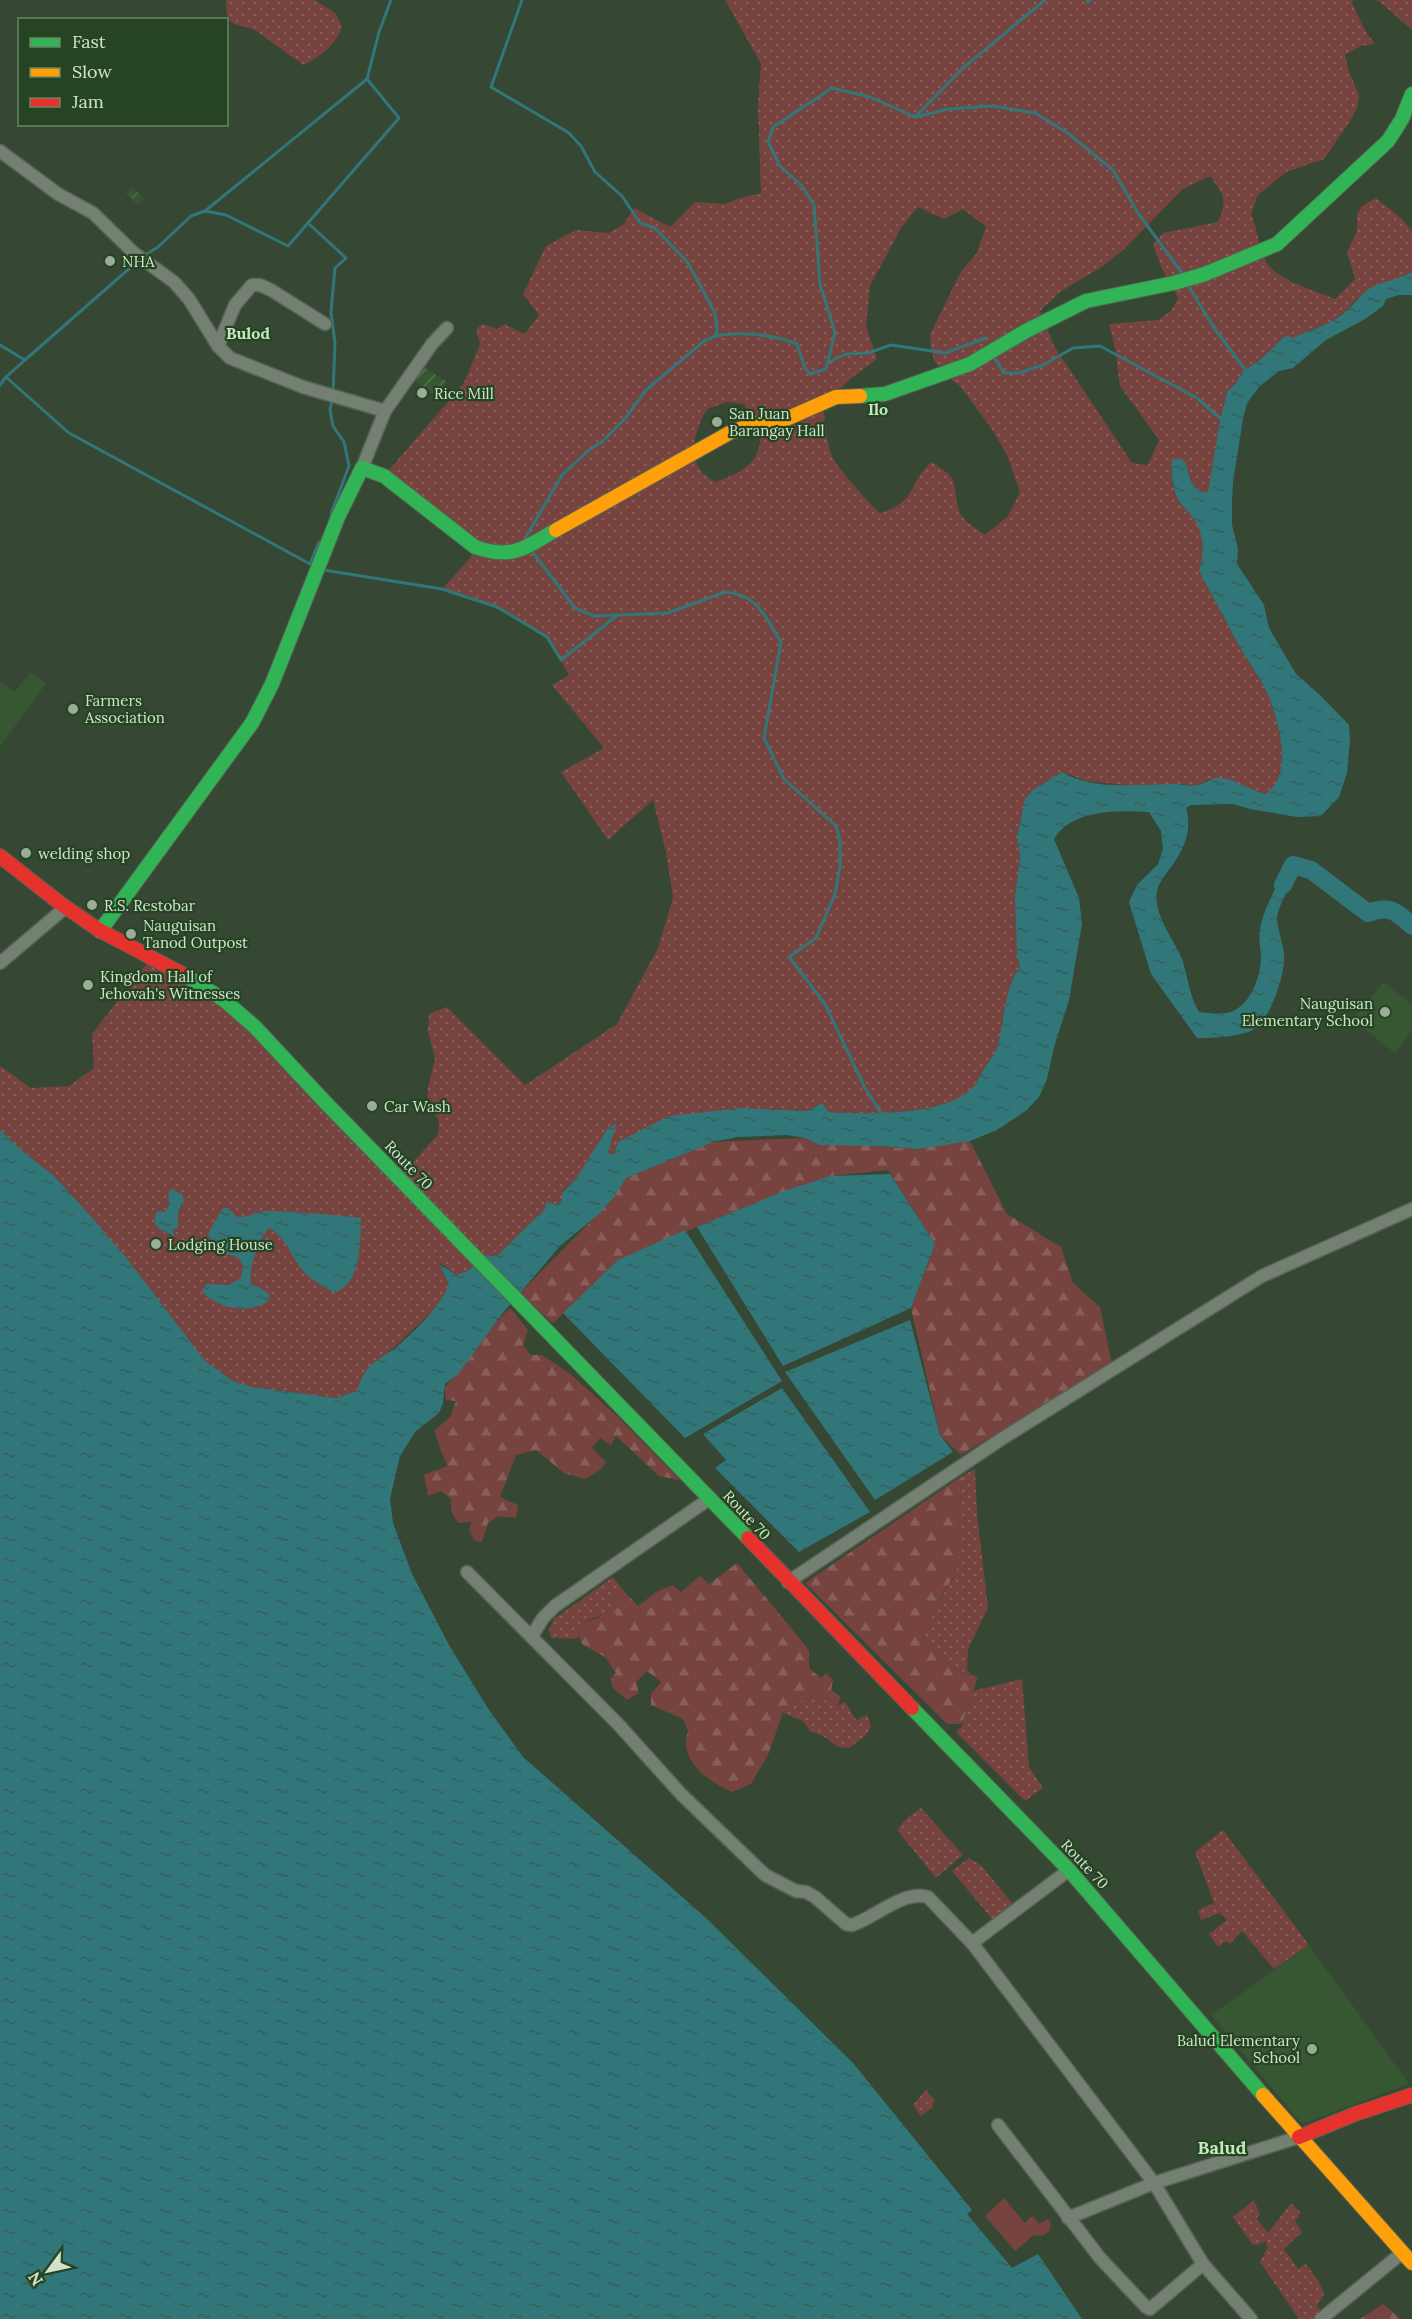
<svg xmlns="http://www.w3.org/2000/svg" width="1412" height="2319" viewBox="0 0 1412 2319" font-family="Lora,serif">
<defs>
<pattern id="industrial-furrows" width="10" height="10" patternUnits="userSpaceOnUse" patternTransform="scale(1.5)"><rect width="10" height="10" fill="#365731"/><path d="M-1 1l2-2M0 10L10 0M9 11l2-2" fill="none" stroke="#526f4e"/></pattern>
<pattern id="grass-dots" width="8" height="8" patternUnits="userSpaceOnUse" patternTransform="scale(1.5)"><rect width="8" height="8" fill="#76433f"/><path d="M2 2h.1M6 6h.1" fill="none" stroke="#885e5a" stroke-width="1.8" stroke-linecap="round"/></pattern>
<pattern id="forest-firs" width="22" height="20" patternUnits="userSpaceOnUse" patternTransform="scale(1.5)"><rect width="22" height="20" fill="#76433f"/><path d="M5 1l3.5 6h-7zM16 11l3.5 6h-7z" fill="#885e5a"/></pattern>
<pattern id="water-ripples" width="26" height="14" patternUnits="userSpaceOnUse" patternTransform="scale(1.5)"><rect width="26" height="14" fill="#31777a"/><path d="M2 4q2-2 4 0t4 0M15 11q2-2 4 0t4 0" fill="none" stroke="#385e5c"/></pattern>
</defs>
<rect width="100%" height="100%" fill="#364734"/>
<g fill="#365731">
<polygon points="30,672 46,683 0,747 0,682 15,692"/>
<polygon points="1384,982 1412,1004 1412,1030 1395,1053 1352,1019"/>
<polygon points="1309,1945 1409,2084 1302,2124 1211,2015"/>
</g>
<g fill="url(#industrial-furrows)">
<polygon points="133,187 144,199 138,205 126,193"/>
<polygon points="421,365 447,382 440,392 435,389 432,393 412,379"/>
</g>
<g fill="url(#grass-dots)" fill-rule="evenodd">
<path d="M226,0H315L335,13L342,26C336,46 321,56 303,65L255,30L232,23L227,16Z"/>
<path d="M725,0H1353L1352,3L1367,34L1375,44L1360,46L1345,55L1349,72L1359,95L1357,108L1350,121L1324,159L1286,172L1258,195L1251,214C1258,229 1258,247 1265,260C1276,281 1315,290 1335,299L1355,279L1347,252L1357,231V214L1362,206L1376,198L1401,218L1412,231V272L1356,299L1345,312L1332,321L1293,338L1286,335L1260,360L1242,372L1236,383L1227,392L1220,421L1209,492C1190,493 1190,474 1184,460L1172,459C1171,472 1171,485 1177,497C1181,506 1190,512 1195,520C1204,536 1205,554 1199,571C1212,595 1225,620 1238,644C1248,661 1260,677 1268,695C1279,723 1293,772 1267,794L1209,779L1196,786L1183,784L1133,786L1086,781L1062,772L1033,790L1025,800L1017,837L1020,857L1015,897L1017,957L1020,966C1005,988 1004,1019 998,1045C996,1053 989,1061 984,1069C981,1074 978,1080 975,1085C949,1117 867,1114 829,1112L822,1103L807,1111L742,1108L701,1113L647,1128L618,1142L614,1156L608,1154L615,1124L576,1179L562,1192L563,1201L545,1209L497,1256L487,1255L469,1270L457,1275L440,1263L439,1265L449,1285L440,1304L361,1379L357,1391L336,1398L252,1387L233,1381L205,1361L194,1349L155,1295L80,1204L53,1175L27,1155L0,1130V1066L31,1088L69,1086L94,1068L92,1034L151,958L208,988L399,1178L438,1134L439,1120L427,1106L428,1087L435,1059L428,1031L429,1014L447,1007L525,1085L617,1024L658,948L673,898L666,852L653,800L608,840L561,772L604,748L552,685L569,675L547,637L497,607L442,589L471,557L475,547L384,476L464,383L480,344L476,329L483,324L497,329L504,324L525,334L539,315L523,294L546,246L576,230L609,233L624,224L634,208L670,227L695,202L724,204L750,195L761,194L758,106L761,64ZM1210,176C1224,195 1228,199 1218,222L1163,233L1153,245L1162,269L1178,298L1171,311L1158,320L1109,324L1115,348L1120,386L1159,440L1148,465L1132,463L1054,346L1040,311L1060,292L1103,266L1123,250L1183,189ZM918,207L944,219L963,209L986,227L976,254L960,273L930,335L931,350L935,362L948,377L960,386L991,428L1007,455L1020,492L1008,516L985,535C978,529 963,521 960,513C950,484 964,481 931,462C908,484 916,503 880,513C869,503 837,468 832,456C826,439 825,422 823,405L850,379L877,359L866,326L870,286L901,228ZM727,402L744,404C748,412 757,421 759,429C766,462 739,474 715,482C710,479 703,474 700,470C687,450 697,427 707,409ZM176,1191L182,1194L183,1204L178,1212V1224L173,1229L171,1236L157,1227L164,1212L169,1206L170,1198Z"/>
<polygon points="1374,0 1412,0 1412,30 1379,1"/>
<polygon points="975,1469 977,1514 988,1608 968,1649 967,1669 971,1674 954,1669 922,1640 936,1607 953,1578 957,1552 962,1476"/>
<polygon points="613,1577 622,1589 612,1601 618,1618 603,1614 582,1623 577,1639 551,1638 549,1630 554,1619"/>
<polygon points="1022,1679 1029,1767 1043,1788 1025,1801 956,1732 962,1726 973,1691"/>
<polygon points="815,1695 837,1706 845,1702 856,1720 867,1715 871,1726 866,1735 849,1748 838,1747 823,1736 810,1731 803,1721 783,1713 799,1702"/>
<polygon points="921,1808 963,1855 936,1878 897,1830 907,1818"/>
<polygon points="1223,1830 1309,1945 1274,1969 1242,1931 1230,1944 1226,1941 1218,1947 1209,1934 1227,1920 1220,1913 1201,1920 1198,1910 1214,1903 1195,1852"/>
<polygon points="969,1858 982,1866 1015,1907 992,1919 952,1871"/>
<polygon points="926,2090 935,2101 932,2104 933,2107 921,2116 913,2105"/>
<polygon points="1254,2200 1260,2215 1256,2218 1268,2233 1291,2203 1301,2213 1295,2221 1302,2232 1284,2249 1298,2269 1306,2264 1319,2282 1324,2294 1317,2306 1323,2313 1316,2319 1299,2319 1260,2262 1267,2248 1266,2241 1257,2245 1252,2244 1233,2217"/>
</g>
<g fill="url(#forest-firs)">
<polygon points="805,1138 899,1148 970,1141 1007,1214 1061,1247 1073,1283 1100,1307 1112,1364 961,1455 940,1435 911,1308 935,1244 888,1170 831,1176 745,1207 618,1260 553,1323 519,1294 608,1204 626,1178 713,1142"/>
<path d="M510,1308L528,1330L523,1345L531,1355H542L569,1373L617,1416L680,1480L659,1476L616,1436L611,1445L600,1438L592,1448L606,1462L600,1470L585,1479L564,1473L536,1450L516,1455L500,1497L518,1505L516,1518L498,1516L488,1523L482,1542L475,1541L469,1530L472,1522L458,1523L451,1511V1499L441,1491L428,1496L424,1475L447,1466L434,1431L450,1417L456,1401L446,1400L445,1387C468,1363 485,1331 510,1308Z"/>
<polygon points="962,1476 957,1571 941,1597 922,1640 954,1669 978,1677 962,1724 947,1724 805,1583"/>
<path d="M737,1563L806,1646L809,1651V1668L821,1678L826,1673L833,1680L831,1690L841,1697L837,1707L815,1695L799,1702L783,1713L768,1755L751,1784L732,1792C709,1782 678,1761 688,1731L683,1719L651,1705V1694L661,1682L647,1671L636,1682L639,1693L627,1700L613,1688L610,1679L616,1673L605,1657L582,1644L578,1635L582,1623L598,1618L604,1612L617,1618L612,1601L622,1589L638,1606L656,1592L673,1585L681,1592L700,1576L709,1584Z"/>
<polygon points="1383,2304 1401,2319 1360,2319"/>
</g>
<path fill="#76433f" d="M1004,2198L1025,2223L1030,2217H1034L1039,2224L1048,2219L1051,2224C1050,2233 1043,2238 1034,2235L1015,2251L985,2216Z"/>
<g fill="url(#water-ripples)">
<path d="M1412,272V295H1398L1386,299L1383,306L1365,319L1326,340L1293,368L1279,371L1259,387L1247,403L1243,419L1233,482L1232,502V525L1238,549L1237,564L1264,605L1269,628L1296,674L1320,695L1349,725L1350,740L1347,773L1339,797L1321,816L1297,817L1250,809L1233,804L1191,805L1186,808C1193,832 1183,852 1168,871C1163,878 1159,883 1157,891C1153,915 1174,939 1182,959C1188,977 1189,995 1199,1012C1208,1013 1221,1015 1231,1012C1251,1004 1260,978 1261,958C1261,949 1258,939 1260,930C1262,913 1279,876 1293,865L1295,876C1290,885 1277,909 1277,919C1278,931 1283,943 1284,955C1285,975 1272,1014 1256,1028C1244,1037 1212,1038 1197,1038L1151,974L1129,902L1137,885L1158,864L1163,849L1161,831L1149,812C1119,810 1071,809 1054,839L1079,898L1082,924L1069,1000L1054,1047L1047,1079L1039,1097L1027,1110L997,1130L970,1141L918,1149L880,1146L820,1145L805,1138L787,1135L737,1137L713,1142L626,1178L614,1197L599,1214L560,1246L502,1314L458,1374L445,1384L443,1403L439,1413L415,1432L400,1456L390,1499L393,1523L412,1574L449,1645L487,1707L523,1757L705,1917L853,2063L972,2210L967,2214L1012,2268L1038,2254L1082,2319H0V1130L27,1155L53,1175L80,1204L128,1260L205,1361L233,1381L252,1387L336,1398L357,1391C368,1357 378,1364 401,1343C420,1326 438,1308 449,1285L439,1264L457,1275L469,1270L487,1255L497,1256L545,1209L547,1201L555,1205L562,1201V1193L576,1179L608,1128L616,1124L608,1153L614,1155L618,1142L669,1116L742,1108L807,1111L822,1103L829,1112C867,1114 949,1117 975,1085C978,1080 981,1074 984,1069C989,1061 996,1053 998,1045C1004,1019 1005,988 1020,966L1017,957L1015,897L1020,857L1017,837L1025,799L1033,790L1062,772C1093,791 1140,784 1175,784C1182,784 1192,787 1198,785C1206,783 1210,778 1219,778C1235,778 1250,791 1266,794C1294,773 1279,723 1268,695C1260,677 1248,661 1238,644C1225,619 1212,595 1199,571C1205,554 1204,533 1193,518C1188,510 1179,504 1176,495C1172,483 1171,471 1172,459L1184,460C1190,474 1190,493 1208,492L1220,421L1227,392L1236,383L1242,372L1260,360L1286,335L1293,338C1309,330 1330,325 1344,313C1354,305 1360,294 1372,287C1385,281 1399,279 1412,272Z"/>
<polygon points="890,1174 935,1244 911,1308 783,1366 697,1227 784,1191 831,1176"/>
<path d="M172,1189L182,1194L184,1200L178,1212V1228L173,1229L174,1236L159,1229L154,1221L157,1211L164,1212C171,1207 169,1201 168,1193Z"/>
<path d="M228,1208L237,1217C252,1218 256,1210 268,1211C299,1212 330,1214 361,1218C360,1244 362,1282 334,1293C326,1287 315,1282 307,1275C292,1261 288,1238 269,1228C258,1241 248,1268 251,1285L259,1287L269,1294V1300C251,1315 216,1309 202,1291L206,1284L229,1285L241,1278L243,1266L238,1257L218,1252L208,1234L222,1209Z"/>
<polygon points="685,1230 782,1381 685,1438 563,1313 618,1260"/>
<polygon points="910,1320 940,1435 953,1452 875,1500 785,1372"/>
<polygon points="782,1388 870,1512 799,1552 715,1468 726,1460 703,1434"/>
</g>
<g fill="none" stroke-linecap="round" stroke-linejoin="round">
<g stroke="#31777a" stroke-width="3">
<polyline points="522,0 491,87 569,133 581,146 595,172 622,196 640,223 655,228 673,247 688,263 715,313 717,330 715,335"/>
<polyline points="1087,0 1088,2 1091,0"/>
<polyline points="915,117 949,109 992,106 1035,113 1069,134 1113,170 1138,213 1182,273"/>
<polyline points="205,211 226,215 288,246 399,118 367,79"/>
<polyline points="308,223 346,258 335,268 331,312 335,343 333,393"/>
<polyline points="145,255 158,247 191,216 205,211 367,79 379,32 391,0"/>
<polyline points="1188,285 1214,328 1247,372"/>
<polyline points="0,345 25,360 139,260"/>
<polyline points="993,356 1004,373 1019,373 1043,365 1073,348 1100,346 1197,398 1222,420"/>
<polyline points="829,362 846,354 868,353 891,345 945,353 986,338"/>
<polyline points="6,377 69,433 310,564 319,542"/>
<polyline points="0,385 6,377 25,360"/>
<polyline points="331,514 349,466 344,442 333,426 330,410 332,399"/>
<path d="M527,535L562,475L589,450L603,441L627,416L646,390L704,341C726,328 775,335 797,344L805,368L810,374L826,369L835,332L820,284L814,205L802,186L780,166L768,142L773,127L832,88L870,97L915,117L963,68L1045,0"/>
<path d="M531,550L575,608L594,616L668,613L725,592C759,595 765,617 781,642L764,738L784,779L836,826L840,841V866L835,894L816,938L789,957L825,1004L865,1088L883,1116"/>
<polyline points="324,570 442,589 497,607 547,637 561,660 615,617"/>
</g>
<path stroke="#31777a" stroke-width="18" d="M1283,885L1293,865L1311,870L1368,913C1390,905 1396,911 1412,926"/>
<defs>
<g id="street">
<polyline points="0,151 58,194 93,213 134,253 174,282 189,299 218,346 230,358 303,387 385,411"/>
<polyline points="218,346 235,305 252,285 260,285 271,290 325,324"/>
<polyline points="362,468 385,411 432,344 447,328"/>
<polyline points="0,963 66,907"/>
<path d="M467,1572L618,1724L681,1794L765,1875L796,1891L806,1892L815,1897L846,1924L852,1925C874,1918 905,1889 928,1897L972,1943"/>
<polyline points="788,1582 1003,1438 1262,1276 1412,1209"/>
<polyline points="532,1636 543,1618 555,1606 709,1499"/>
<polyline points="1069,1870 972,1943 1154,2183 1203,2264 1251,2319"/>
<polyline points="998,2125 1100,2258 1146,2307 1150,2309 1203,2264"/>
<polyline points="1068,2218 1154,2183 1299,2137"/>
<polyline points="1321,2319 1402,2253"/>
</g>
<g id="fast">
<polyline points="860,396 885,394 970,364 1026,331 1086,301 1174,283 1205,274 1277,244 1388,141 1402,119 1412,94"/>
<path d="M100,931L252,723L272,684L338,517L362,468L384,476L475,547C512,560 525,548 556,530"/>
<polyline points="186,976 224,1000 255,1027 325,1102 748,1538"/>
<polyline points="912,1708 1069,1870 1263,2095"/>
</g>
<g id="slow">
<polyline points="556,530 731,432 757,423 786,419 836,397 860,396"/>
<polyline points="1263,2095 1412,2263"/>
</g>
<g id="jam">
<polyline points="0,856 61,904 99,930 186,976"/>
<polyline points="748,1538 912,1708"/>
<polyline points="1299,2137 1355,2114 1412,2095"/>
</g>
</defs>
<use href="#street" stroke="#556352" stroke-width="15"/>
<use href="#fast" stroke="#556352" stroke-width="16"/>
<use href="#slow" stroke="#556352" stroke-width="16"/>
<use href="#jam" stroke="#556352" stroke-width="16"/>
<use href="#street" stroke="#738072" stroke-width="12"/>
<use href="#fast" stroke="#30b455" stroke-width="14"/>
<use href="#slow" stroke="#ff9f0a" stroke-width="14"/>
<use href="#jam" stroke="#e5322d" stroke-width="14"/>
</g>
<g fill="#9bac98" stroke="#254422" stroke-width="2">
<circle cx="110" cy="261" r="6"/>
<circle cx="422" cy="393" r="6"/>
<circle cx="717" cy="422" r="6"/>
<circle cx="73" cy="709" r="6"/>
<circle cx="26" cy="853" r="6"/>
<circle cx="92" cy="905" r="6"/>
<circle cx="131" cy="934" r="6"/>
<circle cx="88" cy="985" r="6"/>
<circle cx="1385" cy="1012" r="6"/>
<circle cx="372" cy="1106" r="6"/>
<circle cx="156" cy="1244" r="6"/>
<circle cx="1312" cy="2049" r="6"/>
</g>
<g text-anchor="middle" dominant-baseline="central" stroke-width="4.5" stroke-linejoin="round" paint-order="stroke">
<g font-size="15" fill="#d1e3ce" stroke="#254422" text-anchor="start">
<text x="122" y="261">NHA</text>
<text x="434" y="393">Rice Mill</text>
<text x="729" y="413">San Juan<tspan x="729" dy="17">Barangay Hall</tspan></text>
<text x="85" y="700">Farmers<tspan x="85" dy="17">Association</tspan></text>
<text x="38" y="853">welding shop</text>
<text x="104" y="905">R.S. Restobar</text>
<text x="143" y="925">Nauguisan<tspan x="143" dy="17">Tanod Outpost</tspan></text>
<text x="100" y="976">Kingdom Hall of<tspan x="100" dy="17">Jehovah's Witnesses</tspan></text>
<text x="1373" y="1003" text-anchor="end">Nauguisan<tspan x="1373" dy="17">Elementary School</tspan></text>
<text x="384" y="1106">Car Wash</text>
<text x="168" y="1244">Lodging House</text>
<text x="1300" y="2040" text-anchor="end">Balud Elementary<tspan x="1300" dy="17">School</tspan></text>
</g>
<g font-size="15" fill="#d1e3ce" stroke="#254422">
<text transform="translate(409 1165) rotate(46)">Route 70</text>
<text transform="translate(747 1515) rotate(47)">Route 70</text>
<text transform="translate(1085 1864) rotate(47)">Route 70</text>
</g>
<g font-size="16" font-weight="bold" fill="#c4e9bf" stroke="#254422">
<text x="248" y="333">Bulod</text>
<text x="878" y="409">Ilo</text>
</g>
<g font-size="18" font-weight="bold" fill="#c4e9bf" stroke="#254422">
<text x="1222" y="2147">Balud</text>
</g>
</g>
<rect x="18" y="18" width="210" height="108" fill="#254422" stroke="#6a8467" stroke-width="1.5"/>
<rect x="30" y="38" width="30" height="9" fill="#30b455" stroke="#6a8467" stroke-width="1.5"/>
<text x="72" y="48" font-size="18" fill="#d1e3ce">Fast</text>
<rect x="30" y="68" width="30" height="9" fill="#ff9f0a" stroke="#6a8467" stroke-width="1.5"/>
<text x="72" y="78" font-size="18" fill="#d1e3ce">Slow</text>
<rect x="30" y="98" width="30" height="9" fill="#e5322d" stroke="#6a8467" stroke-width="1.5"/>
<text x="72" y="108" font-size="18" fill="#d1e3ce">Jam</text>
<g transform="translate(48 2271) rotate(237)" stroke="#254422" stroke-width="4.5" paint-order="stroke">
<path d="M0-4.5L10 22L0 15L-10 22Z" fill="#d1e3ce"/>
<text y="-9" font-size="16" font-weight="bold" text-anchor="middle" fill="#d1e3ce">N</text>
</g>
</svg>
